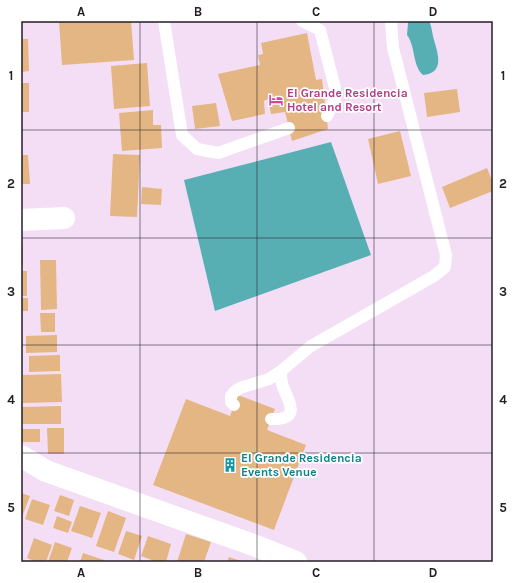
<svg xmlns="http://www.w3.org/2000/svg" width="514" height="583" viewBox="0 0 514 583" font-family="Karla,sans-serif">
<rect width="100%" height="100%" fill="#f3def6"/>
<g fill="#57afb3">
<path d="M410,21H429C432,27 432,33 434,40C438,54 445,73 423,75C412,65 416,47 407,35L408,23Z"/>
<polygon points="331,142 371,255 215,311 184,180"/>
</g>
<g fill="#e4b684">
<polygon points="59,21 131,21 134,60 62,65"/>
<polygon points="307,33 316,80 322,79 328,129 292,141 285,112 271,114 268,99 264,101 265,114 232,121 218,74 260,65 258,55 263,54 261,43"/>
<polygon points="21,39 28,39 29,71 21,72"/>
<polygon points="147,63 150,106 114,109 111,66"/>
<rect x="21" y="83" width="8" height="29"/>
<polygon points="457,89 460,112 427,117 424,93"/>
<polygon points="216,103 220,126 195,129 192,106"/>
<polygon points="153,110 153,125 161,125 162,148 122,151 119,113"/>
<polygon points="400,131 411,176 378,184 368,139"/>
<polygon points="113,154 140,155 137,217 110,216"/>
<polygon points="21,155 28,155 30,184 21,184"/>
<polygon points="487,168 493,183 493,191 450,208 442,187"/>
<polygon points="142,187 162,189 161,205 141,204"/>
<rect x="21" y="243" width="2" height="22"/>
<polygon points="40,260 56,260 57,309 41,310"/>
<rect x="21" y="271" width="6" height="25"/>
<rect x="21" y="298" width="7" height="13"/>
<polygon points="40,313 55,313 55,332 41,332"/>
<polygon points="57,335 57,352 26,353 26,336"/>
<polygon points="60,355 60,371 29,372 29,356"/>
<polygon points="61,374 62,402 23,403 23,375"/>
<polygon points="238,395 275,409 267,430 306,445 274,530 153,485 186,399 230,416"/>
<polygon points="61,406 61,424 22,424 22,407"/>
<polygon points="47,428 64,428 64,454 48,454"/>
<rect x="21" y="429" width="19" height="13"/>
<polygon points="21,493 30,496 22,517 21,516"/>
<polygon points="60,495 74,500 69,516 54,511"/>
<polygon points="32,499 50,505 43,525 25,519"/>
<polygon points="80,506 101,513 92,538 71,531"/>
<polygon points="108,511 126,518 114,552 96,546"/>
<polygon points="57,516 72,522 68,533 53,528"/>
<polygon points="126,531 142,536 134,560 118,554"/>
<polygon points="186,534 211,542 204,562 177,562"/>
<polygon points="148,536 171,544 166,562 157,562 141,556"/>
<polygon points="34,538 52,545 46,562 37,562 27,558"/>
<polygon points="55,542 72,548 67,562 48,562"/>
<polygon points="83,553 104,560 103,562 80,562"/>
<polygon points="229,557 244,562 227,562"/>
</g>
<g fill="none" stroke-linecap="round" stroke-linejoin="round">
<g stroke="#fff" stroke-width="12">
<polyline points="164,21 182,135 197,149 218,153 289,128"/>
<polyline points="302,21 320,30 335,88 335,99 327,116"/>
<polyline points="281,371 311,346 434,276 445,267 446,255 393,48 391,21"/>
<path d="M234,405L231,402V396L234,392L240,388L269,379L281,371C281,375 281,379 282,384C288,401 303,420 271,419"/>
</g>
<g stroke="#fff" stroke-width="22">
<polyline points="21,220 64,218"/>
<polyline points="21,456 46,471 256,546 296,562"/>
</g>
</g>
<path fill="none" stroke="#251e26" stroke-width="1" stroke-opacity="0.55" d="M140,21V562M257,21V562M374,21V562M21,130H493M21,238H493M21,345H493M21,453H493"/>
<defs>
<symbol id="hotel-bare" viewBox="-9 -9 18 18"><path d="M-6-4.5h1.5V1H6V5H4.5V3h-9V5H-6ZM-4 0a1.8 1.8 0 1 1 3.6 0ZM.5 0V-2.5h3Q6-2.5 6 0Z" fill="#d1479c" stroke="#fff" stroke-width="2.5" paint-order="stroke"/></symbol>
<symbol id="building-bare" viewBox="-9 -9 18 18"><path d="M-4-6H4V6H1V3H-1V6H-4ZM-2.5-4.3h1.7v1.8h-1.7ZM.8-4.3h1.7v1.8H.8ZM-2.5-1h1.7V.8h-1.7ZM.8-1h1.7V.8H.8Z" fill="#0f9aa8" stroke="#fff" stroke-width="2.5" paint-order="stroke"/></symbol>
</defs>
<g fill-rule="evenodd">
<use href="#hotel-bare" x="266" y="90" width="20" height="20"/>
<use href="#building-bare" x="220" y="455" width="20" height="20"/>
</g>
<g text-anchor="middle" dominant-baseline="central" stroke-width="3.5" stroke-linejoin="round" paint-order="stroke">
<g font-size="12" font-weight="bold" fill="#b23c85" stroke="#fff" text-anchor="start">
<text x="287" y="93">El Grande Residencia<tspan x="287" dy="14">Hotel and Resort</tspan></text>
</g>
<g font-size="12" font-weight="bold" fill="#0d838f" stroke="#fff" text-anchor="start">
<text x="241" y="458">El Grande Residencia<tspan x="241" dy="14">Events Venue</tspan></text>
</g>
</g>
<rect width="514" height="583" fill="none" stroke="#ffffff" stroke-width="44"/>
<rect x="22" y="22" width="470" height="539" fill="none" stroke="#251e26" stroke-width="1.5"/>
<g font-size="13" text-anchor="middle" font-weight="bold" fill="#251e26">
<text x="81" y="16">A</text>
<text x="198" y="16">B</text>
<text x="316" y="16">C</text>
<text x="433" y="16">D</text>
<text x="11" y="80">1</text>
<text x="503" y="80">1</text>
<text x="11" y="188">2</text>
<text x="503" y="188">2</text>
<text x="11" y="296">3</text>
<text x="503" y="296">3</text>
<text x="11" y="404">4</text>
<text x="503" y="404">4</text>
<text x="11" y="512">5</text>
<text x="503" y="512">5</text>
<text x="81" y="577">A</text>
<text x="198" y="577">B</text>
<text x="316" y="577">C</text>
<text x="433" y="577">D</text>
</g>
</svg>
